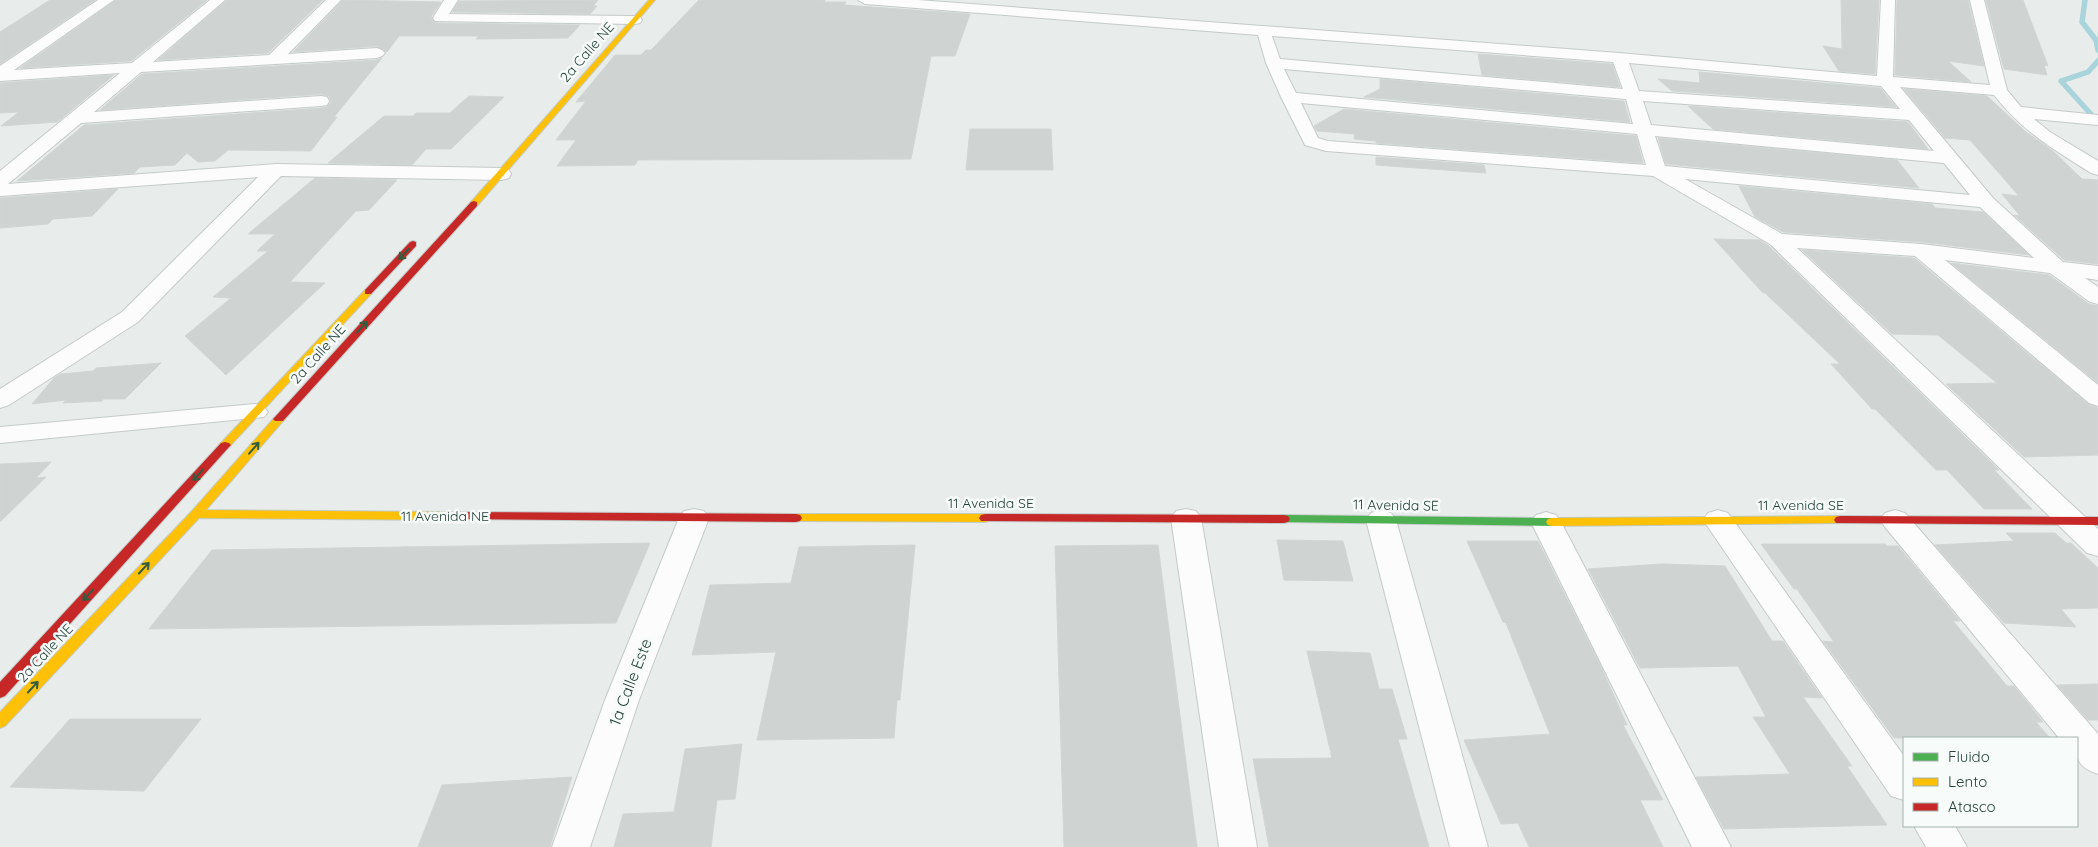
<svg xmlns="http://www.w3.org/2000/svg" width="2098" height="847" viewBox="0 0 2098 847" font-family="Quicksand,sans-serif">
<rect width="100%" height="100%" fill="#e8edeb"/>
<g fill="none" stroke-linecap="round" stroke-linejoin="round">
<g stroke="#a9d4db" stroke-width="5.5">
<polyline points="2085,0 2082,22 2096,40 2098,50"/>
<polyline points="2098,61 2088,72 2061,81 2098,122"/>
</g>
</g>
<g fill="#cfd4d2" stroke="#d1d6d4">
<polygon points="50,0 95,0 0,64 0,32"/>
<polygon points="116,0 207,0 131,61 20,68"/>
<polygon points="227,0 323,0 268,53 158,60"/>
<polygon points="343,0 441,2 431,17 435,23 580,25 568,38 476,39 479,36 399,36 387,52 377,46 293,52"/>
<polygon points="598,0 593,6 597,6 590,14 452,12 459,1"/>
<polygon points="699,0 825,0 824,2 846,2 844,5 970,14 955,56 931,56 911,159 638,160 635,165 557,166 576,140 556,140 586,101 576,102 615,55 641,55 646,50 651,50"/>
<polygon points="1841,0 1879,0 1875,74 1839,71 1823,46 1842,49"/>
<polygon points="1897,0 1968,0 1984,66 1948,61 1971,82 1895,75"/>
<polygon points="1986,0 2023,0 2048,66 2044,65 2047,75 2004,69"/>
<polygon points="1478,54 1612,64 1620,87 1482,75"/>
<polygon points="382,58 334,117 337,117 311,151 228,150 215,161 198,162 187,153 175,165 140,167 134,173 17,181 84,125 321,108 327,107 331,102 329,96 321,94 100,110 142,74 377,60"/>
<polygon points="1699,72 1880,88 1896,107 1672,91 1658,79 1700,83"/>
<polygon points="114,75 57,122 1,126 19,112 0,113 0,83"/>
<polygon points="1380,79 1624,101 1630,122 1364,97 1380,89"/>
<polygon points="1904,89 1987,96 2026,132 2053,151 2082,179 2098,180 2098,264 2064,260 2014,215 2020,216 2002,194 2019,196 1970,140 1945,138"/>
<polygon points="469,96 504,97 451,149 426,149 412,165 328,163 384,116 413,116 416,113 450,113"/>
<polygon points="1688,106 1908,122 1928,149 1713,129"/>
<polygon points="1344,109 1636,136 1643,163 1376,143 1376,141 1354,139 1355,134 1317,131 1314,126"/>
<polygon points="970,129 1051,129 1053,170 966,170"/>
<polygon points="1658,138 1897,160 1919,188 1666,164"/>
<polygon points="1376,157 1484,165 1486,173 1376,165"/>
<polygon points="315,178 397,180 369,210 356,211 290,282 325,283 226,375 185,336 231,298 213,297 268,251 257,251 275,234 248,234"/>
<polygon points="1739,186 1932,204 1935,208 1983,212 2029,255 1921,242 1783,232 1755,217"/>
<polygon points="118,189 92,216 53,219 48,224 0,228 0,198"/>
<polygon points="1714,239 1760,240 1769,246 1999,470 1994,470 2032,509 1984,509 1947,470 1936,470 1875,409 1872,409 1831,364 1840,364 1765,293 1763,293"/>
<polygon points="1802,250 1914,258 2088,404 2098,408 2098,455 2024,457 1946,384 1997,383 1938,335 1892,334"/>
<polygon points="1951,263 2049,275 2089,304 2098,306 2098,383"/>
<polygon points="161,363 125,399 103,399 102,401 63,403 66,400 32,404 54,378 61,374 93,371 96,368"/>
<polygon points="51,462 36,478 46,477 0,522 0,464"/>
<polygon points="2006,533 2055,533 2066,543 2071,543 2098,568 2098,608 2061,609 2076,627 2004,623 1935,545 2014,541"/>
<polygon points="1277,540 1343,541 1353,581 1284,580"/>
<polygon points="1467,541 1538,541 1602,669 1627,725 1623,725 1663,800 1640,800 1663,847 1529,847 1518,823 1501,824 1464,740 1550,734 1506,623 1503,622"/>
<polygon points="650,543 616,623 149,629 212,550"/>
<polygon points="1761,544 1885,544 1887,546 1898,546 1960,621 1953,621 2007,686 2014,686 2043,722 2036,722 2050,738 1894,738 1823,641 1834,642 1797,589 1794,589"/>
<polygon points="915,545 900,700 897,700 894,738 757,740 776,652 692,655 710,585 791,583 799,547"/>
<polygon points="1158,545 1197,847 1064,847 1055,546"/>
<polygon points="1662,564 1725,566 1772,641 1783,641 1822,698 1803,697 1852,766 1847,766 1887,825 1724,829 1696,777 1790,774 1753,717 1766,717 1738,666 1640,668 1588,569"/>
<polygon points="1307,651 1370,653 1379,689 1392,689 1407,739 1398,739 1429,847 1269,847 1253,759 1332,758"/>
<polygon points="2098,684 2098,720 2088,720 2057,685"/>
<polygon points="70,719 201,719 144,791 10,787"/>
<polygon points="742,744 735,799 717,800 711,847 614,847 623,814 674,812 685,749"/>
<polygon points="572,777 550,847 418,847 442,785"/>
</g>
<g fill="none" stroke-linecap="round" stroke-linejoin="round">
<defs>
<g id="street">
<polygon points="98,0 114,0 14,70 132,63 210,0 225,0 153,62 269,55 326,0 341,0 288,54 377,48 382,50 385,53 382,56 377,58 141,72 94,112 321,96 327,97 329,101 327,105 321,106 81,123 8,184 276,164 502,168 509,170 511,174 509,178 502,180 281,176 138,322 9,405 0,408 0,389 122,312 258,177 0,196 0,171 120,73 0,81 0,66"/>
<polygon points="444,0 458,0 449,14 635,16 640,17 642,20 640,23 635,24 435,21 433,18"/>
<path d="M858,0H918L1619,53L1877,76L1881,0H1895L1893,77L1990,85L1970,0H1984L2007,90L2021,107L2098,115V125L2034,119L2050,132L2098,161V175L2091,173C2053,149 2023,132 1994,95L1900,87L1993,198L2063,262L2098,266V280L2085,278L2098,287V304L2090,302L2050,273L1945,260L2098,385V406L2089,403L1915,256L1797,248L2098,529V556L2087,553L1770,244L1653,176L1326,151L1305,145L1281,97L1266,63L1258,35L865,4ZM1272,36L1613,62L1623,89L1280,59ZM1629,63L1881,86L1900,109L1639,91ZM1284,69L1626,99L1633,124L1296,93ZM1643,101L1909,120L1934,151L1651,125ZM1301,103L1637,134L1646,165L1328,141L1318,138ZM1655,136L1944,163L1970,195L1665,166ZM1685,179L1980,207L2034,258L1921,244L1782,234Z"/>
<polygon points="255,404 264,407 268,412 264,417 0,443 0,427"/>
<polygon points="694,509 704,511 709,518 639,700 590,847 552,847 605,700 679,518 684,511"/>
<polygon points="1186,509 1196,511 1201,518 1257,847 1219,847 1171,518 1176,511"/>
<polygon points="1381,510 1391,513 1396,520 1488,847 1450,847 1366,520 1371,513"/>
<polygon points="1718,510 1728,513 1904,756 1904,800 1891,796 1708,527 1703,520 1708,513"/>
<path d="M1895,510L1905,513L2098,734V774C2076,766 2077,760 2077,738H2059L1885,527L1880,520L1885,513Z"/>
<polygon points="1546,512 1556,515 1561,522 1731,847 1692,847 1531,522 1536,515"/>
<polygon points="1914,826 1955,826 1967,847 1926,847"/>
</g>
<polygon id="fast" points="1284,515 1552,518 1556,519 1558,522 1556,525 1552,526 1280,522 1278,519 1280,516"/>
<g id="slow">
<polygon points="649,0 655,0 477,206 471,206 471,202"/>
<polygon points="368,289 371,290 371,294 229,447 221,447 219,445 221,443 365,290"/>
<polygon points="279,416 285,419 283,421 206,510 448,512 454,516 448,520 199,518 5,726 0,728 0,712 192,511 275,417"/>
<polygon points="796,514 985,514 989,515 991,518 989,521 985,522 792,521 790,518 792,515"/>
<polygon points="1840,516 1844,517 1846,520 1844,523 1552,526 1548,525 1546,522 1548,519 1552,518"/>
</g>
<g id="jam">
<polygon points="474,201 477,202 477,206 283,421 275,421 273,419 275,417 471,202"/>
<polygon points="413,241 416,242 416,246 371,294 365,294 365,290 410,242"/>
<polygon points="225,442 229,443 231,445 229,447 5,696 0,698 0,682 221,443"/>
<polygon points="448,512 796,514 800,515 802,518 800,521 796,522 444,519 442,516"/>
<polygon points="985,514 1284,515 1288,516 1290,519 1288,522 1284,523 981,521 979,518 981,515"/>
<polygon points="1840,516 2098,517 2098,525 1836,523 1834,520 1836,517"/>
</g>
</defs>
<use href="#street" stroke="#c5cac8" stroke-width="2"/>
<use href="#fast" stroke="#c3cbc8" stroke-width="2"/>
<use href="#slow" stroke="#c3cbc8" stroke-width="2"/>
<use href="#jam" stroke="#c3cbc8" stroke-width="2"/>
<use href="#street" fill="#fcfcfc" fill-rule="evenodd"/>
<use href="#fast" fill="#4caf50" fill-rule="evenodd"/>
<use href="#slow" fill="#ffc107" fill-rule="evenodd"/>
<use href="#jam" fill="#c62828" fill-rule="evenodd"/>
</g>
<defs><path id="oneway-shaft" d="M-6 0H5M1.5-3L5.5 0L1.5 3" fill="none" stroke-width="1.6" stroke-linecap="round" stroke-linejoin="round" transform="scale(1.25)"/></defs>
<g stroke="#2e5d40">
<use href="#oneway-shaft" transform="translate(404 254) rotate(133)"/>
<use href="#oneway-shaft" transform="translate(362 327) rotate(-48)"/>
<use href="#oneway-shaft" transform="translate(254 448) rotate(-49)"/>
<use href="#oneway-shaft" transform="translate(198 475) rotate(132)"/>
<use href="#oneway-shaft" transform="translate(144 568) rotate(-47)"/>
<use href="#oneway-shaft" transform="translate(88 595) rotate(133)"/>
<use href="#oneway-shaft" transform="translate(33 687) rotate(-47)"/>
</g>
<g text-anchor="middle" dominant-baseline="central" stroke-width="5" stroke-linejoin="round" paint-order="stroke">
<g font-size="14" fill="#24423a" stroke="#f7fbf9">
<text transform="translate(587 52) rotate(-49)">2a Calle NE</text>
<text transform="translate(318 354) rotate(-48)">2a Calle NE</text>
<text x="991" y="503">11 Avenida SE</text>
<text transform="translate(1396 505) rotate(1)">11 Avenida SE</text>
<text x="1801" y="505">11 Avenida SE</text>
<text x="445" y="516">11 Avenida NE</text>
<text transform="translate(45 653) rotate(-47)">2a Calle NE</text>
</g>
<g font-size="16" fill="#24423a" stroke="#f7fbf9">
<text transform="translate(630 682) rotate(-69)">1a Calle Este</text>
</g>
</g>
<rect x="1903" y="737" width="175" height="90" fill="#f7fbf9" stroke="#a3b1ad"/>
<rect x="1913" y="753" width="25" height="8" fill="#4caf50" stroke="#a3b1ad"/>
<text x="1948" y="762" font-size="15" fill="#24423a">Fluido</text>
<rect x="1913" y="778" width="25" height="8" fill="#ffc107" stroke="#a3b1ad"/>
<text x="1948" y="787" font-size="15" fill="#24423a">Lento</text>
<rect x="1913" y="803" width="25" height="8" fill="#c62828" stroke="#a3b1ad"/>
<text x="1948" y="812" font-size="15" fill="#24423a">Atasco</text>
</svg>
